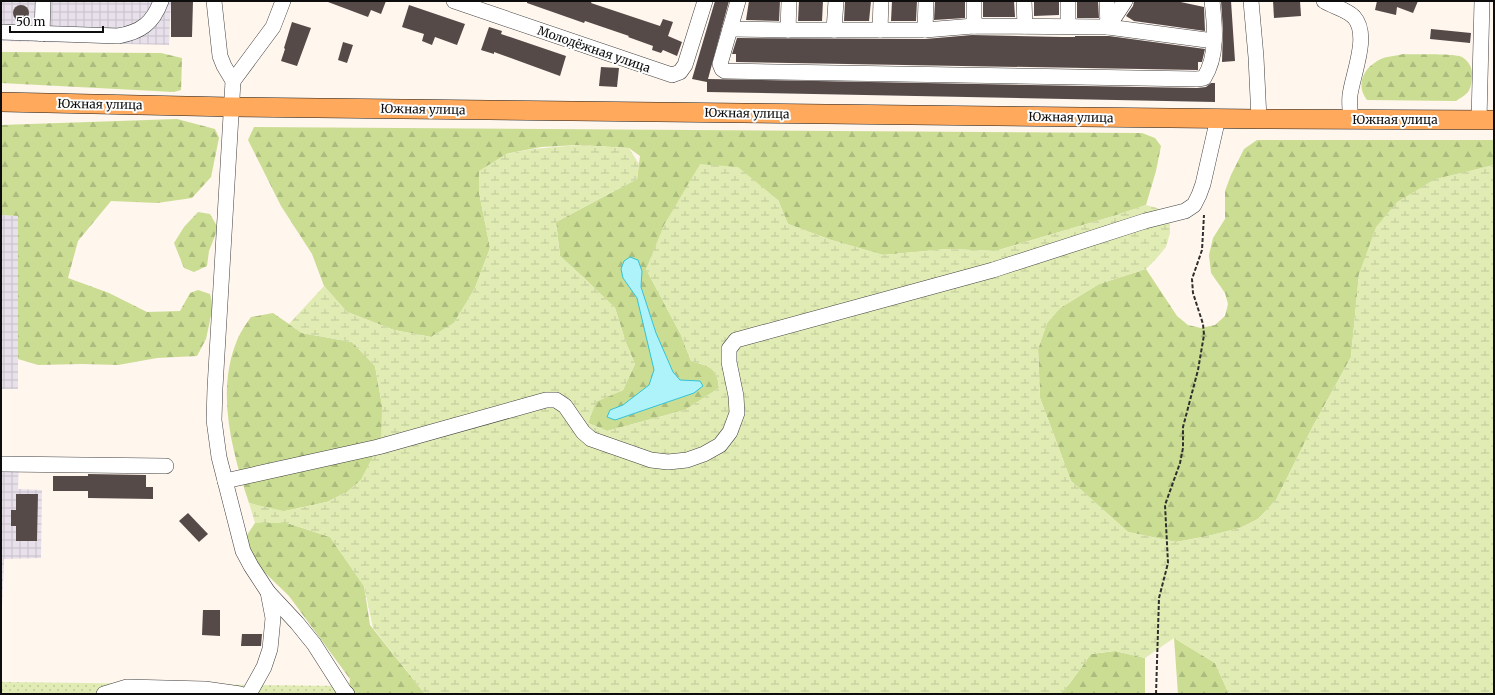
<svg xmlns="http://www.w3.org/2000/svg" width="1495" height="695" viewBox="0 0 1495 695" font-family="Merriweather,serif">
<defs>
<pattern id="industrial-grid" width="8" height="8" patternUnits="userSpaceOnUse"><rect width="8" height="8" fill="#e8e1ec"/><path d="M0 4h8M4 0v8" fill="none" stroke="#c6c0c9"/></pattern>
<pattern id="green-dots" width="8" height="8" patternUnits="userSpaceOnUse"><rect width="8" height="8" fill="#e1ecb4"/><path d="M2 2h.1M6 6h.1" fill="none" stroke="#c0c99a" stroke-width="1.8" stroke-linecap="round"/></pattern>
<pattern id="forest-firs" width="22" height="20" patternUnits="userSpaceOnUse"><rect width="22" height="20" fill="#cadd93"/><path d="M5 1l3.5 6h-7zM16 11l3.5 6h-7z" fill="#acbc7e"/></pattern>
<pattern id="wetland-marsh" width="20" height="14" patternUnits="userSpaceOnUse"><rect width="20" height="14" fill="#e1ecb4"/><path d="M1 5h8M5 5V1M11 12h8M15 12V8" fill="none" stroke="#c0c99a"/></pattern>
</defs>
<rect width="100%" height="100%" fill="#fff6ed"/>
<g fill="url(#industrial-grid)">
<polygon points="1,1 171,1 169,45 1,41"/>
<polygon points="1,215 18,216 18,389 1,389"/>
<polygon points="1,458 19,458 18,489 42,490 41,558 4,559 1,632"/>
</g>
<polygon fill="url(#green-dots)" points="1,682 347,686 357,694 1,694"/>
<g fill="url(#forest-firs)" fill-rule="evenodd">
<polygon points="1,52 161,53 182,58 181,90 174,92 1,83"/>
<path d="M1403,54C1414,55 1453,53 1462,57C1470,62 1473,69 1472,78C1471,92 1467,94 1456,101L1367,100C1355,84 1364,67 1381,59C1387,56 1396,56 1403,54Z"/>
<polygon points="177,119 215,129 219,138 211,177 192,198 157,203 111,201 78,241 68,278 109,293 147,312 180,311 190,293 198,290 210,294 213,306 206,339 197,356 157,358 118,365 82,364 38,365 18,359 18,216 1,215 1,125"/>
<path d="M254,127L1142,133L1155,138L1161,146L1156,171L1146,205L1117,215L995,251L947,249L883,255L831,240L788,224L778,200L646,269L681,335L691,361C709,367 717,366 719,388L685,410L607,431L588,423L596,401L623,390L635,364L626,343L615,308L584,278L560,256L556,222L637,179L640,156L629,148L578,145L541,147L506,154L479,192L490,248L475,288L454,323L431,337L394,330L347,312L324,286L312,254L281,206L248,140ZM624,261L642,271L641,287L656,333L673,372L680,380L700,381L694,393L615,420L607,417L610,410L623,405L649,385L654,370L637,298L623,278L621,269Z"/>
<polygon points="1257,140 1494,140 1494,165 1435,180 1359,274 1351,357 1312,428 1276,500 1258,519 1240,528 1208,536 1176,542 1128,532 1071,481 1040,398 1038,349 1047,323 1060,308 1099,284 1146,269 1177,316 1188,325 1201,328 1215,325 1225,316 1228,304 1225,293 1211,273 1209,255 1213,238 1225,219 1225,191 1231,175 1244,149"/>
<polygon points="198,212 210,214 218,228 209,251 207,266 194,272 184,268 174,243 184,227"/>
<path d="M273,313L302,333L352,342L375,366L382,405V440L361,480L347,492L327,502L280,512L249,503C232,451 215,391 238,338C241,331 246,324 251,317Z"/>
<polygon points="255,523 287,523 330,537 364,586 370,625 425,694 357,694 349,687 350,679 289,596 256,564 245,538"/>
<polygon points="1174,638 1215,663 1229,694 1178,694"/>
<polygon points="1115,651 1145,658 1145,694 1060,694 1070,683 1091,654"/>
</g>
<path fill="url(#wetland-marsh)" d="M578,145L629,148L639,164L637,179L556,222L560,256L584,278L615,308L626,343L635,364L623,390L596,402L588,423L607,431L685,410L719,388C717,366 709,367 691,361L681,335L646,269L664,225L700,164L738,167L778,200L788,224L831,240L883,255L947,249L995,251L1117,215L1146,205L1157,208L1164,214L1170,224V233L1166,247L1156,259L1146,269L1099,284L1060,308L1047,323L1038,349L1040,398L1071,481L1128,532L1176,542L1208,536L1240,528L1258,519L1276,500L1312,428L1351,357L1359,274L1376,227L1397,202L1435,179L1494,165V694H1229L1215,663L1174,638L1145,658L1115,651L1091,654L1070,683L1060,694H425L373,628L364,586L330,537L287,523H255L249,503L284,511L327,502L347,492L361,480L381,440L382,405L375,366L352,342L302,333L289,324L324,286L347,312L394,330L431,337L454,323L475,288L490,248L479,192V171L506,154L533,149Z"/>
<polygon fill="#aef3fa" stroke="#31c3d5" points="630,257 638,260 642,271 641,287 656,333 673,372 680,380 700,381 703,386 694,393 615,420 607,417 610,410 623,405 649,385 654,370 637,298 623,278 621,269 624,261"/>
<g fill="#564a49">
<polygon points="171,1 193,1 192,37 171,37"/>
<polygon points="328,1 386,1 381,14 371,10 368,17 328,2"/>
<polygon points="527,1 592,1 591,3 660,26 663,19 673,22 668,36 682,42 677,56 663,50 661,53 652,50 653,46 628,37 629,36 585,21 584,23 527,3"/>
<polygon points="715,1 729,1 708,79 1197,88 1206,87 1211,83 1215,83 1215,102 707,92 707,82 692,79"/>
<polygon points="749,1 780,1 779,21 746,20"/>
<polygon points="799,1 823,1 822,21 798,21"/>
<polygon points="845,1 871,1 869,21 844,21"/>
<polygon points="892,1 917,1 916,21 891,21"/>
<polygon points="935,1 965,1 965,18 934,20"/>
<polygon points="983,1 1014,1 1015,17 983,17"/>
<polygon points="1034,1 1059,1 1059,15 1034,16"/>
<polygon points="1077,1 1098,1 1099,18 1077,18"/>
<polygon points="1134,1 1176,1 1204,7 1205,31 1134,21 1126,16 1133,6"/>
<polygon points="1221,1 1231,1 1235,61 1222,62 1223,30"/>
<polygon points="1273,1 1300,1 1301,16 1274,18"/>
<polygon points="1377,1 1418,1 1413,13 1397,7 1396,15 1375,10"/>
<circle cx="21" cy="13" r="8"/>
<polygon points="409,5 465,24 457,45 435,37 432,45 422,41 424,34 402,27"/>
<polygon points="292,22 311,28 297,66 281,61 285,49 284,48"/>
<polygon points="489,27 502,31 501,34 566,56 560,76 494,52 494,54 481,50"/>
<polygon points="1431,29 1471,33 1470,43 1430,39"/>
<polygon points="972,35 1062,37 1075,37 1075,36 1109,36 1205,49 1202,62 1198,62 1198,70 1196,70 736,62 736,54 732,54 737,38 925,39"/>
<polygon points="343,42 353,45 347,63 338,60"/>
<polygon points="601,67 619,68 617,87 599,86"/>
<polygon points="88,474 146,475 146,487 153,487 153,499 88,498 88,491 53,491 53,476 88,476"/>
<polygon points="16,494 38,494 37,541 16,541 16,526 11,526 11,510 16,510"/>
<polygon points="188,513 208,534 199,542 179,521"/>
<polygon points="203,610 220,610 220,636 202,635"/>
<polygon points="242,634 262,634 261,646 241,646"/>
</g>
<g fill="none" stroke-linecap="round" stroke-linejoin="round">
<defs>
<g id="minor">
<polyline points="214,1 220,56 224,66 233,81 215,388 214,420 219,457 243,551 251,566 268,592 273,618 270,649 264,667 249,694"/>
<polyline points="454,1 672,75 680,72 685,65 705,1"/>
<path d="M738,1L720,64L722,69L725,71L1197,79L1204,78C1218,56 1215,25 1212,1"/>
<polyline points="1024,1 1025,26"/>
<polyline points="1068,1 1068,26"/>
<polyline points="1125,1 1108,27 1214,41"/>
<polyline points="1251,1 1256,57 1259,119"/>
<path d="M1324,1C1334,7 1346,9 1354,17C1370,35 1353,73 1350,95C1349,103 1350,111 1351,119"/>
<polyline points="974,26 974,1"/>
<polyline points="730,29 788,30 925,30 974,26 1108,27 1107,1"/>
<polyline points="788,30 789,1"/>
<polyline points="834,30 836,1"/>
<polyline points="880,30 881,1"/>
<polyline points="925,30 926,1"/>
<path d="M1,32L118,36C141,32 153,23 161,1"/>
<polyline points="42,34 43,1"/>
<polyline points="233,81 273,27 283,1"/>
<polyline points="1479,120 1482,1"/>
<polyline points="1,464 166,466"/>
<polyline points="225,481 378,447 546,400 556,400 565,406 583,432 591,439 651,460 668,462 687,460 704,454 720,445 730,432 737,413 736,396 729,362 729,349 736,340 993,270 1145,221 1185,211 1194,205 1199,195 1203,184 1218,118"/>
<polyline points="268,592 297,623 314,644 344,691 347,694"/>
<polyline points="104,694 127,687 205,689 240,694"/>
</g>
<polyline id="major" points="1,102 232,107 1259,119 1494,120"/>
</defs>
<use href="#minor" stroke="#404040" stroke-width="16"/>
<use href="#major" stroke="#1e1e1e" stroke-width="20"/>
<polyline stroke="#2f2f2f" stroke-width="2" stroke-dasharray="4 2" stroke-linecap="butt" points="1156,694 1159,598 1168,563 1165,505 1180,463 1183,448 1183,427 1198,370 1204,335 1203,324 1193,293 1192,279 1202,250 1204,215"/>
<use href="#minor" stroke="#fff" stroke-width="15"/>
<use href="#major" stroke="#ffa95d" stroke-width="19"/>
</g>
<g text-anchor="middle" dominant-baseline="central" stroke-width="4" stroke-linejoin="round" paint-order="stroke">
<g font-size="12" fill="#0d0d0d" stroke="#fff">
<text transform="translate(594 49) rotate(19)">Молодёжная улица</text>
<text transform="translate(100 104) rotate(1)">Южная улица</text>
<text transform="translate(423 109) rotate(1)">Южная улица</text>
<text transform="translate(747 113) rotate(1)">Южная улица</text>
<text transform="translate(1071 117) rotate(1)">Южная улица</text>
<text x="1395" y="119">Южная улица</text>
</g>
</g>
<rect width="1495" height="695" fill="none" stroke="#0d0d0d" stroke-width="4"/>
<path d="M10 26v6h93v-6" fill="none" stroke="#0d0d0d" stroke-width="2"/>
<text x="16" y="26" font-size="12" fill="#0d0d0d" stroke="#ffffff" stroke-width="3" paint-order="stroke">50 m</text>
</svg>
